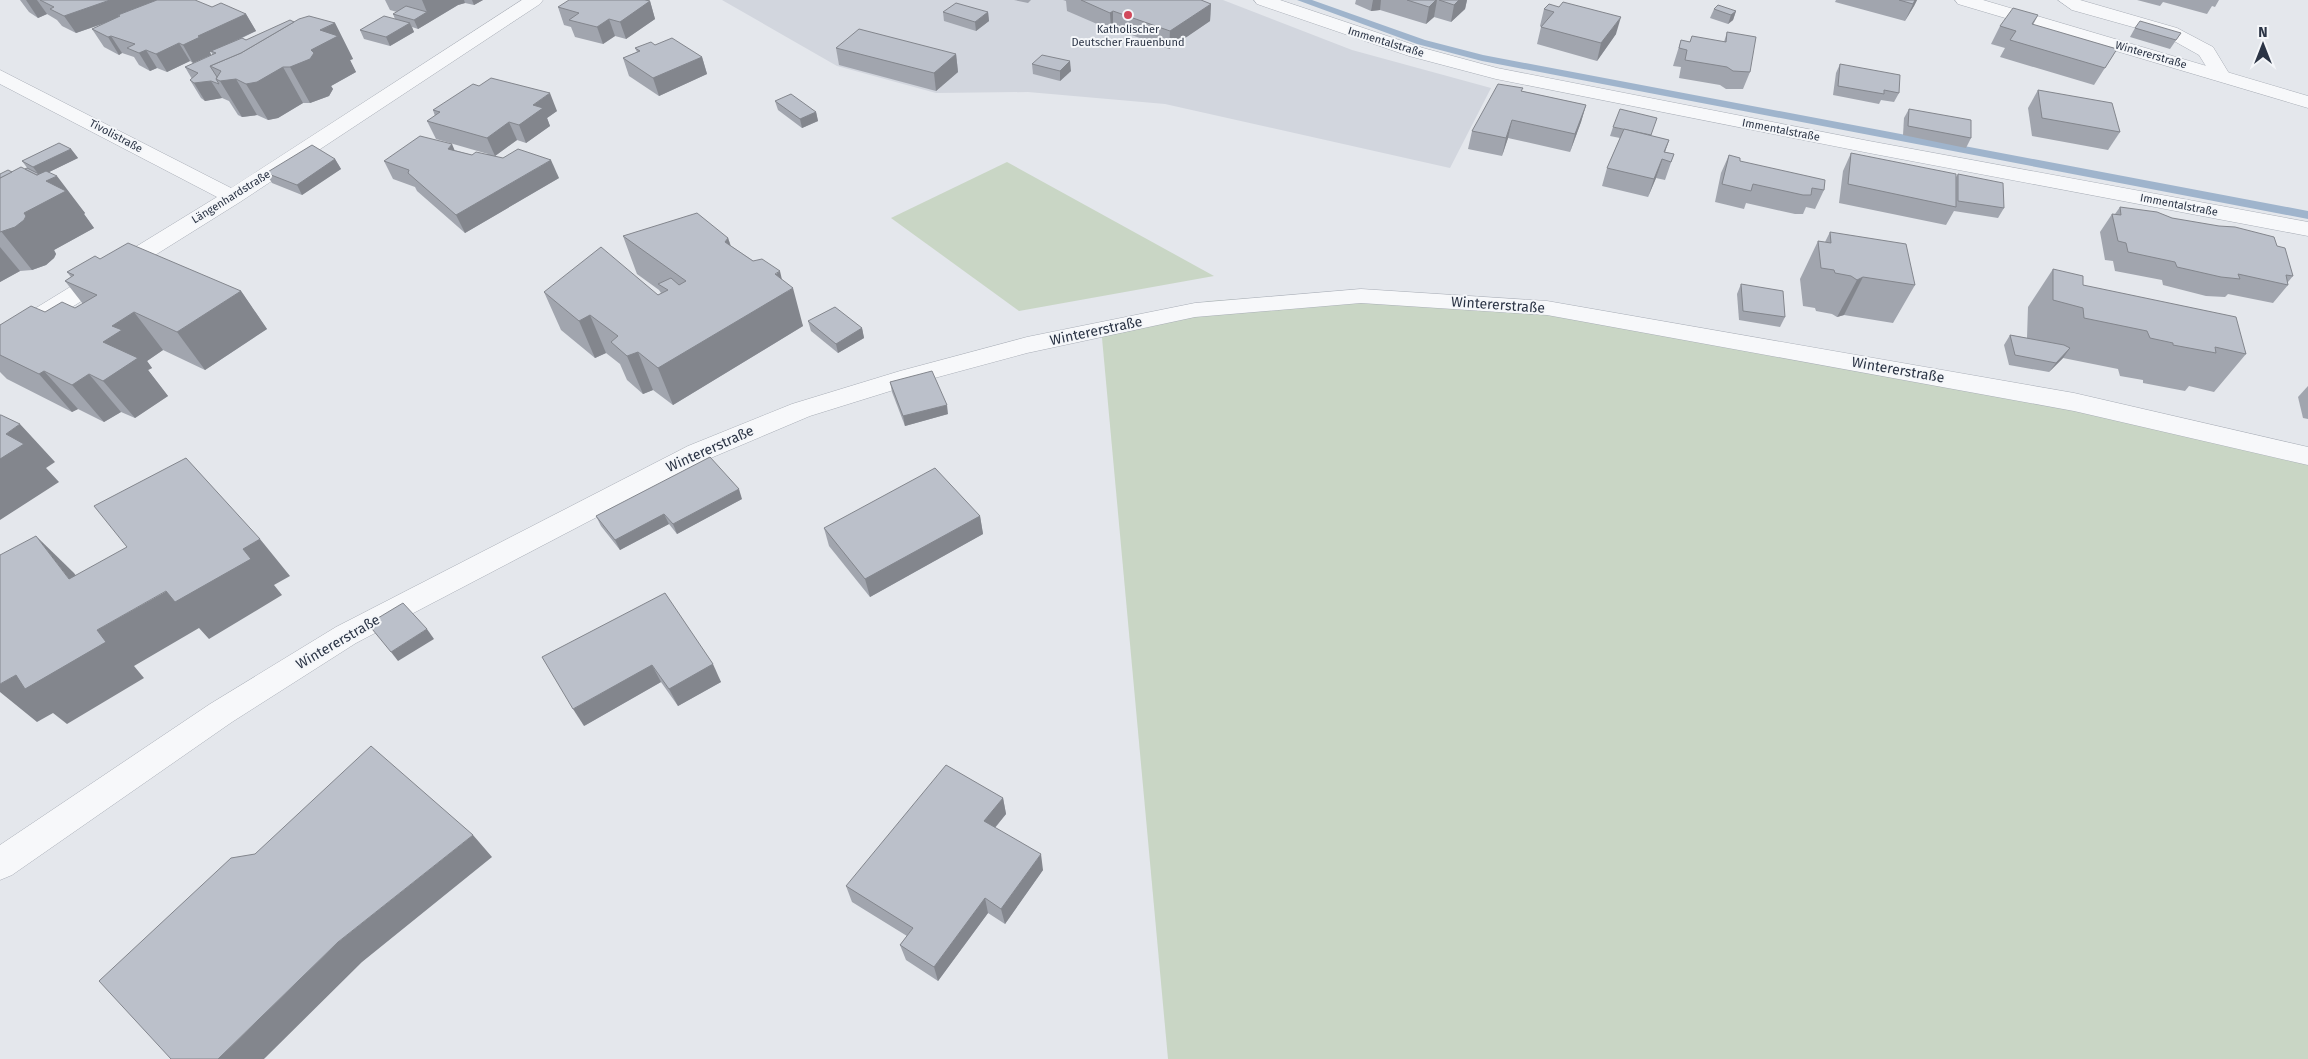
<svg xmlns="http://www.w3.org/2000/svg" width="2308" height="1059" viewBox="0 0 2308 1059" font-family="'Fira Sans',sans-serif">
<rect width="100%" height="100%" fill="#e4e7ec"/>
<polygon fill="#d2d6de" points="722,0 1223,0 1352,50 1491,88 1450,168 1165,104 1028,92 936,93 837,66"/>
<g fill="#c9d6c5">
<polygon points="1007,162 1214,276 1019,311 891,218"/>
<polygon points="1359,291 1545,306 2308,453 2308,1059 1168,1059 1101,327 1209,301"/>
</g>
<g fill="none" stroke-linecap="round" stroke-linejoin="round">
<polygon fill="#9fb4cc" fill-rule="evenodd" points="1297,0 1312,0 1425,40 1483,55 2308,211 2308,219 1482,61 1417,44"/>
<defs>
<polygon id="lane" points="2058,0 2080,0 2177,28 2213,47 2230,75 2228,79 2221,81 2214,79 2199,55 2165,36 2072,10"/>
<g id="street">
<polygon points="522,0 543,0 540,4 240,202 8,347 0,349 0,330 217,197 0,84 0,70 231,188"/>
<polygon points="1254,0 1280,0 1423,48 1497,68 1869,141 2308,222 2308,236 1869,153 1496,79 1409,56 1257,4"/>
<polygon points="1955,0 1983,0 2308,96 2308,108 1958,4"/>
<polygon points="1361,289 1547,301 2074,393 2308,447 2308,465 2074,411 1547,315 1361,303 1195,317 1027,353 916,383 810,416 706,460 356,643 232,722 12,875 0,880 0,845 210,704 336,627 688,446 792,404 900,371 1027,337 1195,303"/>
</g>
</defs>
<use href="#lane" stroke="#a9aeb7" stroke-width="1"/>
<use href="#street" stroke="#a9aeb7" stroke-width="1"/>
<use href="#lane" fill="#f7f8fa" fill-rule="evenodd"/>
<use href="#street" fill="#f7f8fa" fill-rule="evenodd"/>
</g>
<g fill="#a1a5ae">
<polygon points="20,0 157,0 212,7 246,14 256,31 242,38 246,40 294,22 335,23 353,59 350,60 356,72 331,86 333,89 329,96 310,103 303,103 278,118 268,120 257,115 242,117 238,115 229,101 222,98 205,101 201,98 190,80 192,79 185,67 213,55 211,52 210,52 211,55 193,63 190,61 167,72 157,68 150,71 139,65 134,57 122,53 119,55 104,47 92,29 108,22 76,33 62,26 57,20 47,14 38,18 29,12"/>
<polygon points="385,0 483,0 474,5 465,3 458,5 418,29 412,27 414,32 390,46 364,39 360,30 395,19 393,14 397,12 390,10"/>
<polygon points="1014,0 1031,0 1028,3"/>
<polygon points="1063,0 1201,0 1211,4 1210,21 1169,49 1113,28 1111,30 1067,11 1066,1"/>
<polygon points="1356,0 1467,0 1465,9 1451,22 1434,17 1426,24 1380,10 1371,11 1355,4"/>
<polygon points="1836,0 1917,0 1914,6 1905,21 1835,2"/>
<polygon points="2137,0 2219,0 2215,7 2212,6 2207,14 2163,2 2160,6"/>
<polygon points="650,1 655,19 626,39 615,36 603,44 575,37 571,27 564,25 558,7"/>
<polygon points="1559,7 1616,34 1597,61 1537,44 1541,27 1540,26 1544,9"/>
<polygon points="1714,9 1736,11 1733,20 1728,24 1710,18"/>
<polygon points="943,12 988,12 989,21 976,31 944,21"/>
<polygon points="2038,15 2033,25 2117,49 2094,85 2000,57 2005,48 1991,44 2000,26"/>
<polygon points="2135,28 2181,33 2170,49 2130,37"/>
<polygon points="1727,32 1750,72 1743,89 1726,89 1720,85 1679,78 1681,67 1673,66 1681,40 1690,42 1724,42"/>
<polygon points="655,45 702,57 707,74 659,96 629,76 623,58 637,52 635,48"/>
<polygon points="836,48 956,54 958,72 936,91 839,65"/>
<polygon points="1032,64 1071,71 1060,81 1033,74"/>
<polygon points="1840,64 1899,93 1894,102 1881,100 1879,104 1833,95 1836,73"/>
<polygon points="2038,90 2120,132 2108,150 2032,136 2028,108"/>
<polygon points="1522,91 1586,105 1581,122 1570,152 1508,138 1502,156 1468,149 1472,131"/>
<polygon points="775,101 816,112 818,121 802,128 778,110"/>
<polygon points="1909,109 1971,138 1966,148 1903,135 1904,118"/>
<polygon points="433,110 557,111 547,118 550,126 526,143 517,140 495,156 559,178 465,233 417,191 415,187 393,179 384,161 454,150 472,155 488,154 436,139 427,121 435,116"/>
<polygon points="1613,127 1669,140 1665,152 1674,154 1665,180 1656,178 1648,197 1602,186 1607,168 1620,138 1610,136"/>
<polygon points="71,149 78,158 49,172 85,213 84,214 94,228 54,250 56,254 54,258 46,265 32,270 20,271 0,282 0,174 28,169 22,161"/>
<polygon points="1851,153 1956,177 1958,174 2004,208 1998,218 1954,211 1946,225 1839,203 1843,171"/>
<polygon points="1729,155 1740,161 1824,190 1815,209 1806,207 1803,214 1795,214 1746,203 1744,209 1715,202 1721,173"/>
<polygon points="335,159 341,169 302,195 272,183 266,173"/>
<polygon points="2120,207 2172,218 2277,246 2293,276 2288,282 2288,285 2273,303 2228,294 2225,297 2206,296 2163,285 2162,280 2115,271 2113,261 2105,260 2100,232 2112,214 2115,214"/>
<polygon points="1830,232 1915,285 1893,323 1844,315 1837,317 1832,314 1816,311 1815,308 1803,306 1800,279 1818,241 1825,242"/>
<polygon points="623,236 728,238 731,246 782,280 803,326 673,405 653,390 643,394 627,380 620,364 606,353 595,358 561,330 544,292 658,295 661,293 659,290 637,274"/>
<polygon points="100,259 241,291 267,329 205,370 163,350 147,361 152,368 148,370 168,396 135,418 121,412 104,422 78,409 72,412 7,379 0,372 0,325 45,312 75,308 83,304 65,281 71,277 67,272"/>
<polygon points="2053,269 2083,285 2246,354 2214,392 2189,386 2185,391 2143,383 2143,380 2120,376 2118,369 2063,358 2049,372 2009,365 2004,345 2010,335 2027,338 2028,307"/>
<polygon points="1741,284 1785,317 1780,327 1739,320 1737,294"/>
<polygon points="808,321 862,328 864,338 838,353 811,331"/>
<polygon points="890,382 948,414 905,426 892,392"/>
<polygon points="2308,386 2308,419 2303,418 2298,397"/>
<polygon points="742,499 677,534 669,524 620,550 601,526 596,516"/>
<polygon points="980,516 983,534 870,597 829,546 824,528"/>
<polygon points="665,593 721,682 678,706 661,682 584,726"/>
<polygon points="1003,798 1006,814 995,828 1043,870 1005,924 988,913 938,981 906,960 900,945 907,936 852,902 846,886"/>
</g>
<g fill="#83868d">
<polygon points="26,0 37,0 47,14 38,18"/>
<polygon points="110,0 157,0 118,15 119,18 76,33 64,16"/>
<polygon points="422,0 464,0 465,3 458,5 418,29 414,20 427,12"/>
<polygon points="472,0 483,0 474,5"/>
<polygon points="634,0 649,0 649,2 650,1 655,19 626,39 620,22"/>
<polygon points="1373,0 1381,0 1380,10 1371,11"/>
<polygon points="1436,0 1437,0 1434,17 1426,24 1429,7"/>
<polygon points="1459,0 1467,0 1465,9 1451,22 1454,5"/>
<polygon points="1915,0 1917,0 1914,6 1905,21"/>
<polygon points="1211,4 1210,21 1169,49 1170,31"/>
<polygon points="1113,11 1113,28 1111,30 1110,13"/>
<polygon points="1736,11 1733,20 1728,24 1731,15"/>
<polygon points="988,12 989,21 976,31 975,22"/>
<polygon points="246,14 256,31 210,52 211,55 193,63 183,45 198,36"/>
<polygon points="1621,17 1616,34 1597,61 1601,43"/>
<polygon points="609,19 615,36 603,44 597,27"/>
<polygon points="335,23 353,59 350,60 356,72 331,86 333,89 329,96 310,103 290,67 283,67 303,103 278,118 268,120 246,84 236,79 257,115 242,117 220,81"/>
<polygon points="410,23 414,32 390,46 386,37"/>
<polygon points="111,36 122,53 119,55 108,37"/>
<polygon points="179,43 190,61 167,72 156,54"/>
<polygon points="146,50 157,68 150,71 139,53"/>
<polygon points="956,54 958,72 936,91 934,73"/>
<polygon points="702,57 707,74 659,96 653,78"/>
<polygon points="1070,61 1071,71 1060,81 1060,71"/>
<polygon points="211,81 222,98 205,101 194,83"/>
<polygon points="550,93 557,111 547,118 550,126 526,143 519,125 533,105"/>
<polygon points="1586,105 1581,122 1570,152 1575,134"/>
<polygon points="816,112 818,121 802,128 800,119"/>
<polygon points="1512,120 1508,138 1502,156 1506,138"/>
<polygon points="509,122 517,140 495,156 487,138"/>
<polygon points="1669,140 1656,178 1648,197 1654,179"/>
<polygon points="452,144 460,163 448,149"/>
<polygon points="71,149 78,158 41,176 46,181 57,176 85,213 84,214 94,228 54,250 56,254 54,258 46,265 32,270 0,230 39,175 33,167"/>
<polygon points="335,159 341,169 302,195 297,185"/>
<polygon points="551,160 559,178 465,233 456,215"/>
<polygon points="728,238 740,275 725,242"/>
<polygon points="0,247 20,271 0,282"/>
<polygon points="780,271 785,293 793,288 803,326 673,405 658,368"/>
<polygon points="1863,277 1844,315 1837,317 1857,280"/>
<polygon points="241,291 267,329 205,370 177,332"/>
<polygon points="134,312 163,350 147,361 152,368 148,370 168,396 135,418 103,381 103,342 112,326"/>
<polygon points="590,315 606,353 595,358 579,321"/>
<polygon points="862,328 864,338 838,353 836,344"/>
<polygon points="2070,348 2063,358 2049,372 2056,363"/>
<polygon points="638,352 653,390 643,394 627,356"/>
<polygon points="44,371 78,409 72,412 39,374"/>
<polygon points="89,374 121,412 104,422 72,385"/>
<polygon points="947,405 948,414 905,426 903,416"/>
<polygon points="20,424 55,462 46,468 59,482 0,520 0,459 6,434"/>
<polygon points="739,489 742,499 677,534 673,524"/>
<polygon points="664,514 669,524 620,550 615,540"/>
<polygon points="980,516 983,534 870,597 865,579"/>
<polygon points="36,536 74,573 106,615 69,579"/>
<polygon points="260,539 290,576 274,585 282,595 209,639 199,628 134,666 144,678 67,724 53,713 37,722 0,692 0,684"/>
<polygon points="427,629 434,639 398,661 391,652"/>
<polygon points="713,664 721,682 678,706 669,689"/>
<polygon points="652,665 661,682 584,726 573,709"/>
<polygon points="1003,798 1006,814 987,837 984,821"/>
<polygon points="473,835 492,857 362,962 264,1059 218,1059 338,942"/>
<polygon points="1041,854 1043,870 1005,924 1001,909"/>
<polygon points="985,898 988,913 938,981 934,967"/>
</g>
<g fill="#bbc0ca" stroke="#83868d">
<polygon points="40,0 110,0 64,16 50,9 54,7"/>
<polygon points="157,0 195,0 212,7 221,3 246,14 198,36 200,37 183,45 179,43 156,54 146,50 139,53 127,48 135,44 111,36 108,37 92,29 120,16 118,15"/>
<polygon points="569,0 645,0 650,1 620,22 609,19 597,27 569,20 579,13 558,7"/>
<polygon points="1081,0 1201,0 1211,4 1170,31 1113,11 1110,13"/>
<polygon points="1407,0 1436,0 1429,7"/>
<polygon points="1439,0 1459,0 1454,5"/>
<polygon points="1899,0 1915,0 1913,4"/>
<polygon points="1563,2 1621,17 1601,43 1541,27 1554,12 1544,9 1549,4 1559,7"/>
<polygon points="956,3 988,12 975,22 943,12"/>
<polygon points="1718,5 1736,11 1731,15 1714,9"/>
<polygon points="406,6 427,12 414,20 393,14"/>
<polygon points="2013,8 2038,15 2032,24 2117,49 2105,68 2010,40 2016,31 2000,26"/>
<polygon points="309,16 335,23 320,30 338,36 311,50 314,53 310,59 290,67 283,67 257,82 246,84 236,79 220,81 216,79 221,71 210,66 241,53 299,19"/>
<polygon points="384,16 410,23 386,37 360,30"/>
<polygon points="290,20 294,22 241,53 210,66 217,77 216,79 219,84 211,81 194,83 190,80 198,73 185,67 216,53 211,51 242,38 246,40"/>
<polygon points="2140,21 2181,33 2176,40 2135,28"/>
<polygon points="859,29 956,54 934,73 836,48"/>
<polygon points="1727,32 1756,37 1750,72 1733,71 1727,67 1685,60 1687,50 1679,48 1681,40 1690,42 1692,36 1726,42"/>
<polygon points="672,38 702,57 653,78 623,58 640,51 635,48 651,42 655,45"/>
<polygon points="1042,55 1070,61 1060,71 1032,64"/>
<polygon points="1840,64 1900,75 1899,93 1884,90 1884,94 1838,86"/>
<polygon points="491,78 550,93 533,105 543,108 519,125 509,122 487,138 427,121 440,112 433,110 473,84 479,86"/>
<polygon points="1498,84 1523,88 1521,91 1586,105 1575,134 1512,120 1506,138 1472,131"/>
<polygon points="2038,90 2112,103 2120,132 2042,118"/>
<polygon points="791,94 816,112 800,119 775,101"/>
<polygon points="1620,109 1657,118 1651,135 1613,127"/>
<polygon points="1909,109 1971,120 1971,138 1908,126"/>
<polygon points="1624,129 1669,140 1664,152 1674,154 1671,162 1662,159 1654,179 1607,168"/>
<polygon points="420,136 452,144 448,149 472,155 476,152 503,158 518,149 551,160 456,215 408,173 409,170 384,161"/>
<polygon points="59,143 71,149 33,167 22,161"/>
<polygon points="312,145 335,159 297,185 266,173"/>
<polygon points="1851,153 1956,174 1956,207 1848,184"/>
<polygon points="1729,155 1740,158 1740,161 1825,180 1824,190 1812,188 1811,195 1803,195 1753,184 1751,191 1722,184"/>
<polygon points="21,167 37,175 46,171 57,176 46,181 66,191 24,213 26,216 24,220 15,227 0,232 0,178"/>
<polygon points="27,168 39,174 37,175 25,169"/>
<polygon points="8,170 12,172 0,178 0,174"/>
<polygon points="1958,174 2003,183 2004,208 1958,201"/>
<polygon points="2120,207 2157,212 2172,218 2219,226 2235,227 2274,237 2277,246 2285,248 2293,276 2286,275 2288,285 2238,274 2240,279 2221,277 2177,267 2175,262 2128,252 2126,243 2118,241 2112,214 2121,215"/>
<polygon points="697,213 728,238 725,242 753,261 762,259 780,271 775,274 793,288 658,368 638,352 627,356 611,342 618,336 590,315 579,321 544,292 601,247 658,295 668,290 658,284 671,278 679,285 686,281 623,236"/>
<polygon points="1830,232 1906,244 1915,285 1863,277 1857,280 1851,276 1835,273 1834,270 1821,268 1818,241 1831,243"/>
<polygon points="128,243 241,291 177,332 134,312 112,326 122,330 103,342 138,358 103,381 89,374 72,385 44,371 39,374 0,355 0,325 31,306 45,312 62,302 75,308 97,295 65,281 74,275 67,272 95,256 100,259"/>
<polygon points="2053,269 2083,276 2083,285 2236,317 2246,354 2215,347 2216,353 2173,345 2173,343 2150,338 2147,331 2084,318 2083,308 2053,300"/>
<polygon points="1741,284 1783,291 1785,317 1743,311"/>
<polygon points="835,307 862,328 836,344 808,321"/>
<polygon points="2010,335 2064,345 2070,348 2056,363 2015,355"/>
<polygon points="932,371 947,405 903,416 890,382"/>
<polygon points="0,415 1,415 20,424 6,434 24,444 0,459"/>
<polygon points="710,457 739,489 673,524 664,514 615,540 596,516"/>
<polygon points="186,458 260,539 243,549 251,559 175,602 166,591 97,630 106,642 25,689 16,675 0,684 0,555 36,536 69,579 127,547 94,506"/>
<polygon points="935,468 980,516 865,579 824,528"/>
<polygon points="665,593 713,664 669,689 652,665 573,709 542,657"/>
<polygon points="403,603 427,629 391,652 368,624"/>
<polygon points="371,746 473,835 338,942 218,1059 171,1059 99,981 231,858 255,854"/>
<polygon points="946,765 1003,798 984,821 1041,854 1001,909 985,898 934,967 900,945 913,928 846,886"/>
</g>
<circle fill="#d1495b" stroke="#f4f6f9" stroke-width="2" cx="1128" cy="15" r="5"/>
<g text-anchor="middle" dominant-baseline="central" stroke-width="4" stroke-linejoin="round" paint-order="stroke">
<g font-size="11" fill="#2b3445" stroke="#f4f6f9">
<text x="1128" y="29">Katholischer<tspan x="1128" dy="13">Deutscher Frauenbund</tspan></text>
</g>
<g font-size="11" fill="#2b3445" stroke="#f4f6f9">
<text transform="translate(1386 42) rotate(17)">Immentalstraße</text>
<text transform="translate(2151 55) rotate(16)">Wintererstraße</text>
<text transform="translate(1781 130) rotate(11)">Immentalstraße</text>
<text transform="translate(116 136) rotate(28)">Tivolistraße</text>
<text transform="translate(231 197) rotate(-32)">Längenhardstraße</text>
<text transform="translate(2179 205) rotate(11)">Immentalstraße</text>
</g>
<g font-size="14" fill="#2b3445" stroke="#f4f6f9">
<text transform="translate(1498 305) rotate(4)">Wintererstraße</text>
<text transform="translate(1096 331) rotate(-12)">Wintererstraße</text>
<text transform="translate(1898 370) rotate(10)">Wintererstraße</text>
<text transform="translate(710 449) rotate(-24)">Wintererstraße</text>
<text transform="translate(338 642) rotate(-30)">Wintererstraße</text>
</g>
</g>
<g transform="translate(2263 45)" stroke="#f4f6f9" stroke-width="4" paint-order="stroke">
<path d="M0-4L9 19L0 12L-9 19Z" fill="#2b3445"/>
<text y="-8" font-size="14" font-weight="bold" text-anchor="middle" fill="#2b3445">N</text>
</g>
</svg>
